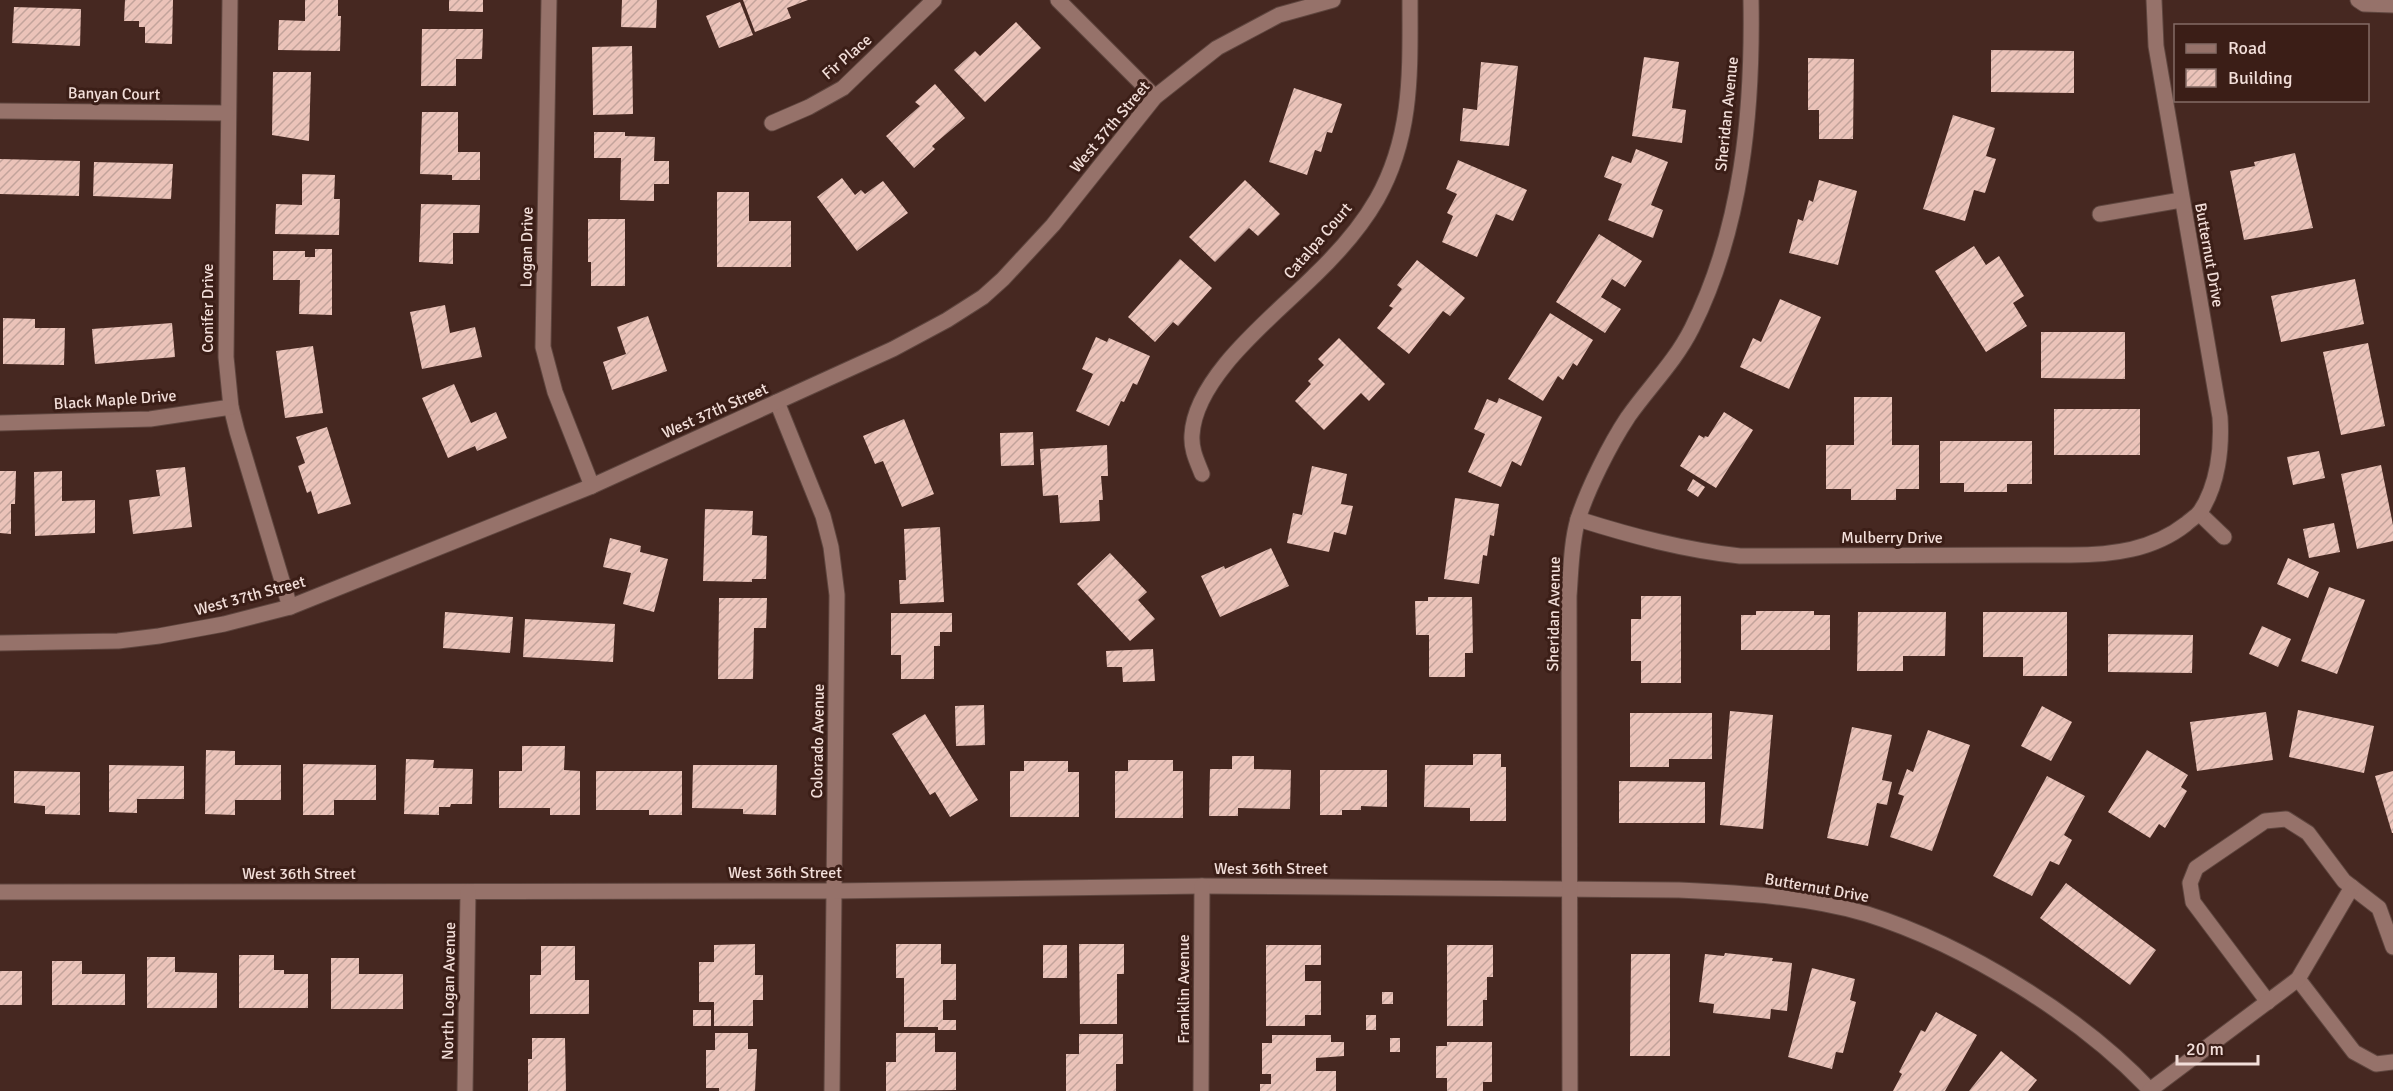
<svg xmlns="http://www.w3.org/2000/svg" width="2393" height="1091" viewBox="0 0 2393 1091" font-family="Signika,sans-serif">
<defs>
<pattern id="building-hatch" width="6" height="6" patternUnits="userSpaceOnUse" patternTransform="scale(1.5)"><rect width="6" height="6" fill="#ebc3b9"/><path d="M-1 1l2-2M0 6l6-6M5 7l2-2" fill="none" stroke="#c2a39b"/></pattern>
</defs>
<rect width="100%" height="100%" fill="#462821"/>
<g fill="url(#building-hatch)">
<polygon points="125,0 173,0 172,44 145,43 145,27 139,27 139,21 124,21"/>
<polygon points="305,0 338,0 338,16 341,16 340,51 278,50 279,20 305,21"/>
<polygon points="449,0 483,0 483,12 449,11"/>
<polygon points="622,0 657,0 656,28 621,27"/>
<polygon points="743,0 808,0 787,8 791,18 755,32"/>
<polygon points="740,2 753,35 719,48 706,16"/>
<polygon points="14,7 81,9 80,46 12,43"/>
<polygon points="1016,22 1041,48 985,102 954,70 975,51 980,56"/>
<polygon points="422,29 483,29 482,59 456,59 456,86 421,86"/>
<polygon points="632,46 633,114 593,115 592,47"/>
<polygon points="1991,50 2074,51 2074,93 1991,92"/>
<polygon points="1644,57 1679,62 1672,108 1686,110 1682,143 1632,136"/>
<polygon points="1808,58 1854,59 1853,139 1819,139 1819,110 1808,110"/>
<polygon points="1481,62 1518,66 1509,146 1460,141 1463,108 1477,110"/>
<polygon points="273,72 311,72 309,141 272,135"/>
<polygon points="935,84 965,118 932,146 935,149 914,168 886,136 920,106 915,102"/>
<polygon points="1294,88 1342,104 1332,133 1327,132 1321,152 1315,150 1307,175 1269,162"/>
<polygon points="422,112 458,112 458,152 480,152 480,180 452,180 452,175 420,174"/>
<polygon points="1953,115 1995,128 1986,156 1996,159 1985,193 1974,190 1965,221 1923,209"/>
<polygon points="594,132 625,132 625,136 655,137 654,161 669,161 669,184 654,184 654,201 620,200 621,158 594,158"/>
<polygon points="1636,149 1668,162 1651,205 1663,210 1653,238 1608,220 1622,184 1604,177 1612,156 1631,163"/>
<polygon points="2295,153 2313,228 2244,240 2230,171 2255,166 2254,162"/>
<polygon points="0,159 80,161 79,196 0,194"/>
<polygon points="1458,160 1527,190 1513,221 1496,214 1477,257 1442,242 1453,216 1447,213 1457,194 1446,189"/>
<polygon points="94,162 173,164 171,199 93,196"/>
<polygon points="302,174 335,175 334,199 340,199 339,235 275,234 276,204 302,205"/>
<polygon points="842,178 855,195 861,190 865,194 883,181 908,213 857,251 817,197"/>
<polygon points="1245,180 1280,214 1258,236 1249,228 1215,262 1189,237"/>
<polygon points="1819,180 1857,191 1838,265 1789,253 1798,219 1803,221 1809,200 1813,202"/>
<polygon points="717,192 749,192 749,221 791,221 791,267 717,267"/>
<polygon points="421,204 480,205 479,233 453,233 453,264 419,262"/>
<polygon points="588,219 625,219 625,286 591,286 591,262 588,262"/>
<polygon points="1599,234 1642,261 1625,287 1612,279 1601,297 1621,309 1605,333 1556,302"/>
<polygon points="1974,246 1986,265 1999,256 2024,296 2013,303 2027,326 1986,352 1935,271"/>
<polygon points="315,249 332,249 332,315 299,314 300,280 273,280 273,251 305,251 305,257 315,257"/>
<polygon points="1180,259 1212,288 1178,326 1173,322 1155,342 1128,317"/>
<polygon points="1417,260 1465,298 1450,316 1443,311 1409,354 1377,328 1393,308 1389,306 1402,289 1397,285"/>
<polygon points="2355,279 2364,324 2281,342 2271,296"/>
<polygon points="1780,299 1821,317 1789,389 1740,367 1753,338 1761,342"/>
<polygon points="445,305 450,333 475,327 482,357 422,369 410,312"/>
<polygon points="1550,313 1593,340 1577,366 1573,363 1563,380 1558,376 1543,401 1508,379"/>
<polygon points="648,316 667,371 612,390 603,362 626,354 617,327"/>
<polygon points="3,318 35,319 35,328 65,328 64,365 3,364"/>
<polygon points="172,323 175,357 95,364 92,329"/>
<polygon points="2041,332 2125,332 2125,379 2041,378"/>
<polygon points="1096,337 1107,342 1109,338 1150,356 1137,385 1133,383 1124,402 1121,401 1109,426 1076,411 1093,374 1082,369"/>
<polygon points="1339,338 1385,384 1369,401 1361,393 1324,430 1295,401 1311,384 1308,381 1324,365 1318,359"/>
<polygon points="2368,343 2385,426 2341,435 2323,352"/>
<polygon points="313,346 323,413 285,418 276,351"/>
<polygon points="454,384 471,423 496,412 507,438 477,451 475,446 448,458 422,398"/>
<polygon points="1854,397 1892,397 1892,445 1919,445 1919,489 1896,489 1896,500 1851,500 1851,489 1826,489 1826,445 1854,445"/>
<polygon points="1499,398 1542,417 1521,466 1512,461 1501,487 1468,472 1485,434 1474,429 1487,399 1497,403"/>
<rect x="2054" y="409" width="86" height="46"/>
<polygon points="1724,412 1753,430 1716,488 1680,466 1699,435 1704,438 1705,436 1708,437"/>
<polygon points="904,419 934,494 902,507 883,461 875,464 863,436"/>
<polygon points="327,427 351,504 318,514 311,491 307,493 298,466 305,463 296,437"/>
<polygon points="1033,432 1034,465 1001,466 1000,433"/>
<polygon points="1940,441 2032,441 2032,484 2007,484 2007,492 1964,492 1964,483 1940,483"/>
<polygon points="1107,445 1108,476 1101,476 1103,500 1099,500 1100,521 1060,523 1058,495 1043,496 1040,449"/>
<polygon points="2319,451 2325,478 2293,485 2287,457"/>
<polygon points="2381,465 2393,525 2393,541 2357,549 2341,474"/>
<polygon points="1312,466 1347,474 1341,504 1353,506 1346,535 1334,532 1329,552 1287,543 1293,513 1302,515"/>
<polygon points="185,467 192,527 133,534 129,500 160,496 156,470"/>
<polygon points="0,471 16,471 15,504 11,504 11,534 0,533"/>
<polygon points="62,471 62,501 95,500 95,533 35,536 34,472"/>
<polygon points="1693,479 1705,487 1698,497 1687,490"/>
<polygon points="1455,498 1499,504 1494,536 1490,535 1487,556 1483,555 1479,584 1444,579"/>
<polygon points="705,509 753,511 752,535 767,536 766,579 752,579 752,582 703,581"/>
<polygon points="2334,523 2340,552 2309,558 2303,529"/>
<polygon points="940,527 944,602 900,604 899,580 906,580 904,529"/>
<polygon points="610,538 641,546 640,552 668,559 654,612 623,604 631,573 603,567"/>
<polygon points="1271,548 1289,586 1220,617 1201,576 1224,566 1225,569"/>
<polygon points="1110,553 1147,592 1138,600 1155,619 1130,641 1077,584"/>
<polygon points="2288,558 2319,572 2308,598 2277,584"/>
<polygon points="2329,587 2365,600 2337,674 2301,661"/>
<polygon points="1641,596 1681,596 1681,683 1641,683 1641,661 1631,661 1631,619 1641,619"/>
<polygon points="1428,597 1472,597 1473,653 1465,653 1465,677 1429,677 1429,635 1416,635 1415,601 1428,601"/>
<polygon points="719,598 767,598 766,628 754,628 753,679 718,679"/>
<polygon points="1756,611 1814,611 1814,615 1830,615 1830,650 1741,650 1741,615 1756,615"/>
<polygon points="445,612 513,617 510,653 443,648"/>
<polygon points="1858,612 1946,612 1945,656 1903,656 1903,671 1857,671"/>
<polygon points="1983,612 2067,612 2067,676 2023,676 2023,657 1983,657"/>
<polygon points="891,613 952,613 952,632 940,632 940,646 934,646 934,679 901,679 901,655 891,655"/>
<polygon points="525,619 615,624 613,662 523,657"/>
<polygon points="2262,626 2291,639 2278,667 2249,654"/>
<polygon points="2108,634 2193,635 2192,673 2108,672"/>
<polygon points="1153,649 1155,681 1123,682 1122,667 1107,667 1106,651"/>
<polygon points="984,705 985,745 956,746 955,706"/>
<polygon points="2042,706 2072,722 2051,761 2021,746"/>
<polygon points="2298,710 2374,726 2364,773 2289,757"/>
<polygon points="1730,711 1773,715 1763,829 1720,825"/>
<polygon points="2266,712 2273,760 2197,771 2190,722"/>
<polygon points="1630,713 1712,713 1712,759 1669,759 1669,767 1630,767"/>
<polygon points="925,714 978,800 950,817 935,792 930,795 892,734"/>
<polygon points="1852,727 1892,735 1882,780 1892,782 1887,805 1877,803 1868,846 1827,838"/>
<polygon points="1928,730 1970,745 1932,851 1890,837 1904,796 1898,794 1907,769 1913,772"/>
<polygon points="522,746 565,746 564,770 580,771 580,815 550,815 550,808 499,808 499,771 522,771"/>
<polygon points="206,750 235,751 235,765 281,765 281,800 235,800 235,815 205,814"/>
<polygon points="2147,750 2188,775 2181,787 2187,791 2165,828 2159,824 2150,838 2108,812"/>
<polygon points="1473,754 1501,754 1501,767 1506,767 1506,821 1470,821 1470,808 1424,807 1425,765 1473,765"/>
<polygon points="1232,756 1254,756 1254,769 1291,770 1290,809 1238,808 1238,816 1209,816 1210,769 1232,769"/>
<polygon points="406,759 434,760 433,768 473,769 472,804 451,804 450,807 439,807 439,815 404,814"/>
<polygon points="1128,760 1173,760 1173,771 1183,771 1183,818 1115,818 1115,771 1128,771"/>
<polygon points="1024,761 1068,761 1068,772 1079,772 1079,817 1010,817 1010,771 1024,771"/>
<polygon points="303,764 376,765 376,800 334,800 334,815 303,815"/>
<polygon points="109,765 184,766 184,799 137,799 137,813 109,812"/>
<polygon points="693,765 777,765 776,815 743,814 743,809 692,808"/>
<polygon points="1320,770 1387,770 1387,807 1361,806 1361,810 1342,810 1342,815 1320,815"/>
<polygon points="14,771 80,772 80,815 45,814 45,806 14,803"/>
<polygon points="596,771 682,771 682,815 649,815 649,810 596,810"/>
<polygon points="2393,771 2393,833 2392,833 2375,776"/>
<polygon points="2047,776 2085,796 2064,835 2072,840 2059,865 2050,861 2032,896 1993,876"/>
<polygon points="1619,781 1705,782 1705,823 1619,823"/>
<polygon points="2066,883 2156,950 2130,985 2040,918"/>
<polygon points="755,944 755,975 763,975 763,1000 753,1000 753,1026 714,1026 714,1002 699,1002 699,962 714,962 714,945"/>
<polygon points="896,944 941,944 941,964 956,964 956,1000 943,1000 943,1020 956,1020 956,1030 938,1030 938,1027 904,1027 904,978 896,978"/>
<polygon points="1079,944 1124,944 1124,974 1117,974 1117,1024 1080,1024"/>
<rect x="1043" y="945" width="24" height="33"/>
<polygon points="1266,945 1321,945 1321,965 1305,965 1305,981 1321,981 1321,1015 1305,1015 1305,1026 1266,1026"/>
<polygon points="1447,945 1493,945 1493,977 1487,977 1487,1000 1483,1000 1483,1026 1447,1026"/>
<polygon points="541,946 575,946 575,980 589,980 589,1014 530,1014 530,975 541,975"/>
<polygon points="1725,953 1773,958 1772,961 1792,963 1787,1011 1771,1009 1770,1019 1713,1013 1714,1004 1699,1002 1705,954 1724,956"/>
<polygon points="1631,954 1670,954 1670,1056 1630,1056"/>
<polygon points="239,955 274,955 274,970 284,970 284,974 308,974 308,1008 239,1008"/>
<polygon points="147,957 175,957 175,972 217,973 217,1008 147,1008"/>
<polygon points="331,958 359,958 359,974 403,974 403,1009 331,1009"/>
<polygon points="52,961 82,961 82,974 125,974 125,1005 52,1005"/>
<polygon points="1812,968 1855,979 1850,1000 1856,1002 1843,1053 1836,1052 1832,1069 1788,1057"/>
<rect x="0" y="971" width="22" height="34"/>
<rect x="1382" y="992" width="11" height="12"/>
<rect x="693" y="1010" width="18" height="16"/>
<polygon points="1936,1012 1977,1035 1945,1091 1893,1091 1902,1074 1899,1072 1921,1030 1925,1032"/>
<rect x="1366" y="1015" width="10" height="15"/>
<polygon points="715,1033 748,1033 748,1049 757,1049 755,1091 719,1091 719,1088 706,1088 706,1050 715,1050"/>
<polygon points="896,1033 935,1033 935,1052 956,1052 956,1090 886,1091 886,1062 896,1062"/>
<polygon points="1079,1034 1123,1034 1123,1064 1116,1064 1116,1091 1066,1091 1066,1054 1079,1054"/>
<polygon points="1272,1035 1331,1035 1331,1042 1344,1042 1344,1056 1316,1058 1316,1071 1336,1071 1336,1091 1260,1091 1260,1084 1271,1084 1271,1074 1262,1074 1262,1043 1272,1043"/>
<polygon points="532,1038 565,1038 566,1091 528,1091 528,1059 532,1059"/>
<rect x="1390" y="1038" width="10" height="14"/>
<polygon points="1447,1042 1492,1042 1492,1082 1483,1082 1483,1091 1447,1091 1447,1078 1436,1078 1436,1046 1447,1046"/>
<polygon points="2001,1051 2037,1080 2028,1091 1969,1091"/>
</g>
<g fill="none" stroke-linecap="round" stroke-linejoin="round">
<defs>
<g id="minor">
<polyline points="230,0 226,357 231,407 237,431 290,607"/>
<polyline points="549,0 543,347 555,392 592,486"/>
<polyline points="1058,0 1155,97"/>
<polyline points="2358,0 2364,4 2393,5"/>
<polyline points="0,111 227,113"/>
<polyline points="772,123 809,107 843,88 934,0"/>
<polyline points="2100,214 2181,200"/>
<polyline points="777,402 823,516 831,547 837,595 832,1091"/>
<polyline points="0,423 150,419 231,407"/>
<path d="M1202,474C1197,461 1191,450 1192,435C1195,376 1275,315 1314,276C1337,254 1361,227 1377,199C1413,135 1410,71 1410,0"/>
<polyline points="2199,513 2224,537"/>
<path d="M1578,519C1632,536 1684,550 1740,556L2071,555C2112,555 2153,550 2186,524C2190,520 2197,516 2200,512C2218,485 2222,448 2220,417L2156,46L2154,0"/>
<polyline points="0,643 118,641 159,636 224,624 290,607 592,486 893,349 947,320 983,297 1003,279 1053,225 1155,97 1217,48 1279,15 1333,0"/>
<path d="M0,892L833,891L1202,886L1677,890C1740,893 1806,896 1867,914C1965,945 2081,1016 2151,1091"/>
<polyline points="2298,979 2354,1052 2376,1064 2393,1062"/>
<polyline points="2268,1002 2193,902 2190,883 2196,868 2265,821 2286,819 2308,833 2344,881 2379,908 2393,947"/>
<polyline points="2150,1090 2298,979 2352,887"/>
<polyline points="465,1091 468,892"/>
<polyline points="1201,1091 1202,886"/>
<path d="M1570,1091L1569,596C1571,571 1571,543 1578,519C1588,488 1610,444 1628,417C1649,387 1675,362 1692,328C1742,228 1753,111 1751,0"/>
</g>
</defs>
<use href="#minor" stroke="#5f463f" stroke-width="17"/>
<use href="#minor" stroke="#96726a" stroke-width="15"/>
</g>
<g text-anchor="middle" dominant-baseline="central" stroke-width="6" stroke-linejoin="round" paint-order="stroke">
<g font-size="16" fill="#f2ded9" stroke="#3b1e17">
<text transform="translate(847 57) rotate(-41)">Fir Place</text>
<text transform="translate(114 94) rotate(1)">Banyan Court</text>
<text transform="translate(1727 114) rotate(-84)">Sheridan Avenue</text>
<text transform="translate(1110 127) rotate(-50)">West 37th Street</text>
<text transform="translate(1318 241) rotate(-49)">Catalpa Court</text>
<text transform="translate(527 247) rotate(-89)">Logan Drive</text>
<text transform="translate(2209 255) rotate(80)">Butternut Drive</text>
<text transform="translate(208 308) rotate(-90)">Conifer Drive</text>
<text transform="translate(115 400) rotate(-4)">Black Maple Drive</text>
<text transform="translate(715 411) rotate(-24)">West 37th Street</text>
<text x="1892" y="538">Mulberry Drive</text>
<text transform="translate(250 596) rotate(-15)">West 37th Street</text>
<text transform="translate(1554 614) rotate(-89)">Sheridan Avenue</text>
<text transform="translate(818 741) rotate(-89)">Colorado Avenue</text>
<text x="1271" y="869">West 36th Street</text>
<text x="785" y="873">West 36th Street</text>
<text x="299" y="874">West 36th Street</text>
<text transform="translate(1817 888) rotate(10)">Butternut Drive</text>
<text transform="translate(1184 989) rotate(-90)">Franklin Avenue</text>
<text transform="translate(449 991) rotate(-89)">North Logan Avenue</text>
</g>
</g>
<rect x="2174" y="24" width="195" height="78" fill="#3b1e17" stroke="#846b65" stroke-width="1.5"/>
<rect x="2186" y="44" width="30" height="9" fill="#96726a" stroke="#846b65" stroke-width="1.5"/>
<text x="2228" y="54" font-size="18" fill="#f2ded9">Road</text>
<rect x="2186" y="69" width="30" height="18" fill="url(#building-hatch)" stroke="#846b65" stroke-width="1.5"/>
<text x="2228" y="84" font-size="18" fill="#f2ded9">Building</text>
<path d="M2177 1055v9h81v-9" fill="none" stroke="#f2ded9" stroke-width="3"/>
<text x="2186" y="1055" font-size="18" fill="#f2ded9" stroke="#3b1e17" stroke-width="4.5" paint-order="stroke">20 m</text>
</svg>
